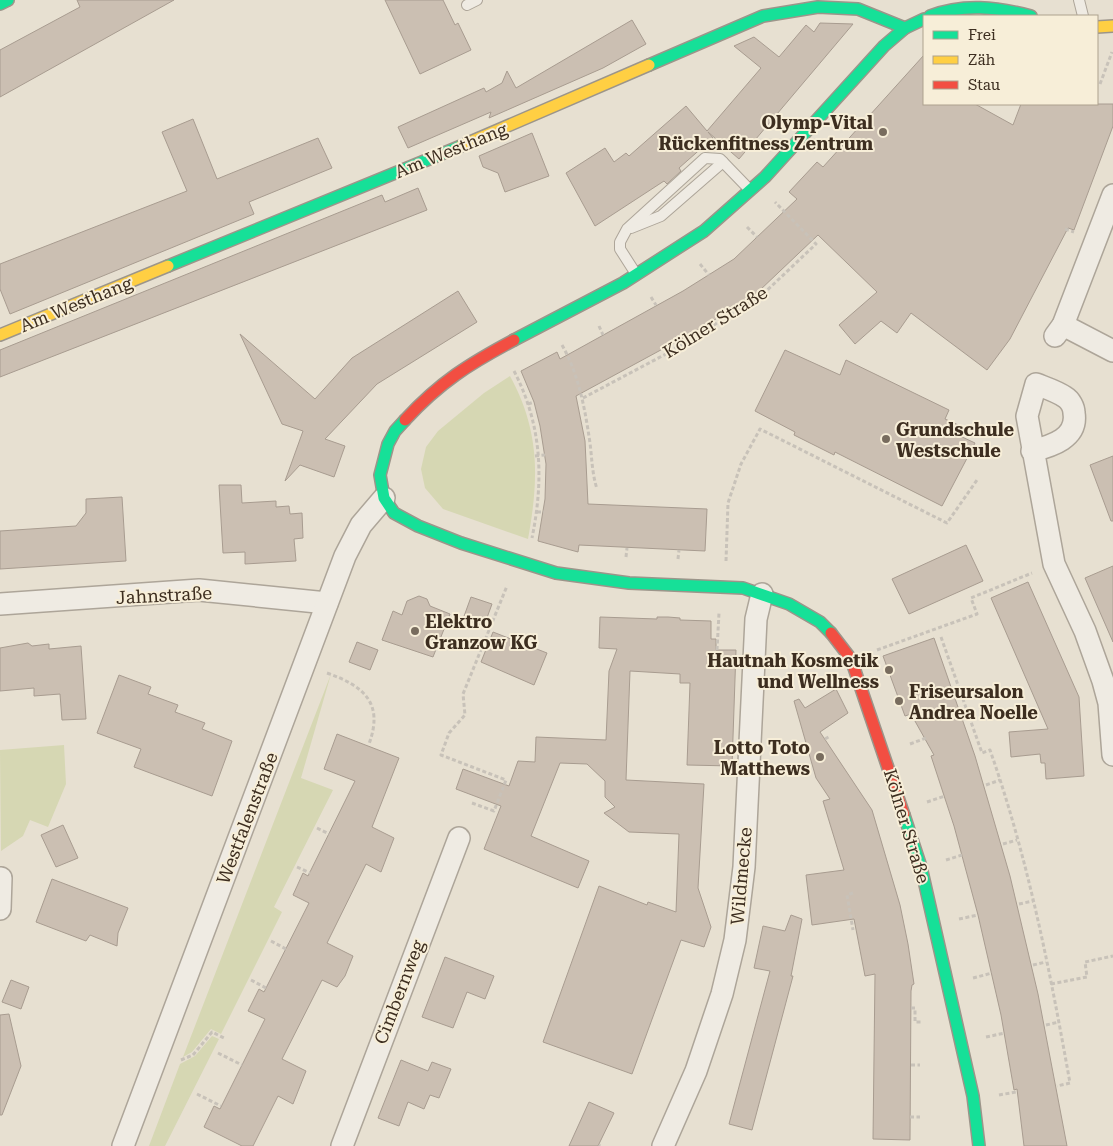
<svg xmlns="http://www.w3.org/2000/svg" width="1113" height="1146" viewBox="0 0 1113 1146" font-family="'Roboto Serif',serif">
<rect width="100%" height="100%" fill="#e7e0d1"/>
<g fill="#d6d7b3">
<path d="M510,376C540,431 539,479 528,539L443,509L425,488L421,469L426,447L438,431L484,393Z"/>
<polygon points="331,674 301,778 333,790 274,907 282,912 221,1034 211,1029 192,1052 183,1057"/>
<polygon points="64,745 66,784 48,827 30,820 23,836 1,851 0,750"/>
<polygon points="212,1036 219,1039 165,1146 149,1146 180,1064 195,1056"/>
</g>
<g fill="#cbbfb2" stroke="#a89c90">
<polygon points="77,0 174,0 0,97 0,50 80,7"/>
<polygon points="385,0 443,0 455,25 458,23 471,50 420,74"/>
<polygon points="632,20 646,44 603,68 489,118 491,112 408,148 398,127 484,88 486,92 502,83 507,71 516,88"/>
<polygon points="820,23 853,24 739,159 708,132 713,138 679,168 681,171 667,184 664,181 595,226 566,173 605,148 614,162 626,153 629,156 686,106 707,131 761,68 734,46 754,37 779,57 806,25 814,32"/>
<polygon points="924,55 924,104 975,104 1013,125 1021,104 1113,104 1113,126 1074,230 1068,228 1010,339 987,370 911,313 897,333 881,321 855,344 839,325 877,292 818,235 759,291 705,326 576,396 585,441 588,504 707,509 705,551 579,545 578,552 538,541 545,499 546,464 540,426 534,402 521,371 557,352 560,359 683,291 734,259 797,199 789,192 817,162 823,167"/>
<polygon points="193,119 217,179 318,138 332,168 249,202 254,214 10,314 0,289 0,264 187,191 162,132"/>
<polygon points="532,133 549,176 505,192 498,173 483,167 479,156"/>
<polygon points="418,188 427,210 0,377 0,350 382,195 385,202"/>
<polygon points="458,291 477,322 377,384 325,439 345,446 334,477 300,465 285,481 303,431 282,424 240,334 315,399 352,358"/>
<polygon points="785,350 840,375 846,360 949,410 945,419 965,428 960,436 975,443 942,506 835,452 834,455 794,435 795,432 755,411"/>
<polygon points="1113,456 1113,521 1111,521 1090,465"/>
<polygon points="219,485 241,485 242,503 276,501 276,507 289,506 290,514 302,513 303,538 294,539 296,561 245,564 245,552 223,553"/>
<polygon points="122,497 126,561 0,569 0,531 76,526 86,513 86,499"/>
<polygon points="966,545 983,581 909,614 892,579"/>
<polygon points="1113,566 1113,642 1085,578"/>
<polygon points="1028,582 1079,697 1084,776 1046,779 1045,763 1041,763 1040,754 1011,757 1009,732 1048,729 991,598"/>
<polygon points="419,596 427,599 430,606 450,614 433,657 382,640 393,611 402,615 407,601"/>
<polygon points="471,597 492,604 484,626 463,619"/>
<polygon points="600,617 657,619 657,617 668,617 680,618 680,620 711,621 711,639 716,639 716,650 736,650 732,766 687,765 690,683 680,683 680,674 630,671 626,780 704,784 698,888 711,927 704,947 681,940 632,1074 543,1042 599,886 647,905 648,902 676,912 679,834 629,832 604,813 615,807 605,797 605,781 587,764 560,763 531,836 589,861 578,888 484,849 501,806 456,789 463,769 509,786 518,761 535,762 536,737 606,740 609,671 617,649 599,648"/>
<polygon points="493,632 547,653 534,685 481,662"/>
<polygon points="934,638 975,756 1010,876 1038,994 1067,1146 1024,1146 1017,1089 1014,1090 1001,1015 978,915 954,826 931,756 934,755 911,714 905,716 883,656"/>
<polygon points="357,642 378,650 370,670 349,662"/>
<polygon points="28,643 32,646 49,644 49,649 81,646 86,719 62,720 60,694 34,696 34,688 0,691 0,648"/>
<polygon points="119,675 151,687 148,694 178,705 175,712 205,723 202,729 232,741 212,796 134,767 141,749 97,733"/>
<polygon points="836,689 848,713 820,732 872,810 900,905 908,944 914,984 912,985 911,991 910,1140 873,1139 875,974 865,976 854,919 812,925 806,875 844,870 823,801 830,799 816,778 794,701 799,699 805,708"/>
<polygon points="337,734 399,758 372,827 394,838 381,872 366,864 327,943 353,956 345,976 337,987 322,980 282,1059 306,1071 293,1104 278,1096 253,1146 242,1146 204,1127 214,1106 220,1109 265,1019 248,1011 259,989 264,992 309,903 293,895 303,873 308,876 355,781 324,769"/>
<polygon points="63,825 78,858 56,867 41,835"/>
<polygon points="52,879 128,908 118,933 117,946 90,935 86,941 36,922"/>
<polygon points="791,915 802,919 791,976 793,976 752,1130 729,1124 770,971 754,968 763,926 785,931"/>
<polygon points="445,957 494,976 485,999 467,992 453,1028 422,1017"/>
<polygon points="11,980 29,987 21,1009 2,1002"/>
<polygon points="9,1014 21,1066 2,1115 0,1115 0,1015"/>
<polygon points="401,1060 428,1071 432,1062 451,1069 439,1098 430,1095 424,1109 408,1102 399,1126 378,1118"/>
<polygon points="589,1102 614,1113 598,1146 569,1146"/>
</g>
<g fill="none" stroke-linecap="round" stroke-linejoin="round">
<defs>
<g id="lane">
<polyline points="1079,0 1083,16"/>
<polyline points="467,5 477,0"/>
<polyline points="631,228 661,216 723,162"/>
<polyline points="636,274 620,249 620,242 627,229 705,158 720,159 749,189"/>
</g>
<g id="street">
<polyline points="1063,325 1113,351"/>
<polyline points="1055,336 1063,325 1113,195"/>
<path d="M1032,451C1052,446 1078,438 1074,413C1074,407 1070,400 1065,397C1056,391 1046,388 1036,384L1027,416L1054,564L1085,631L1103,681L1109,703L1113,755"/>
<polyline points="0,604 199,590 327,603"/>
<polyline points="0,909 1,878"/>
<polyline points="123,1146 345,556 361,525 384,498"/>
<polyline points="342,1146 459,838"/>
<polyline points="663,1146 696,1071 722,994 735,940 744,867 756,619 762,594"/>
</g>
<g id="fast">
<polyline points="0,4 8,0"/>
<path d="M930,16C964,3 996,7 1031,16"/>
<polyline points="649,65 763,16 818,7 858,9 905,28"/>
<polyline points="168,266 461,146"/>
<polyline points="514,340 623,283 704,231 765,177 884,46 905,28 924,19"/>
<polyline points="405,420 395,431 388,444 380,475 384,498 394,513 418,526 461,543 556,573 629,583 743,588 789,604 820,622 831,633"/>
<polyline points="904,815 921,867 973,1096 979,1146"/>
</g>
<g id="slow">
<polyline points="1097,27 1113,26"/>
<polyline points="461,146 649,65"/>
<polyline points="0,335 168,266"/>
</g>
<g id="jam">
<path d="M405,420C440,382 469,364 514,340"/>
<polyline points="831,633 851,659 904,815"/>
</g>
</defs>
<use href="#lane" stroke="#ada599" stroke-width="12"/>
<use href="#street" stroke="#ada599" stroke-width="24"/>
<use href="#fast" stroke="#9c958a" stroke-width="14"/>
<use href="#slow" stroke="#9c958a" stroke-width="14"/>
<use href="#jam" stroke="#9c958a" stroke-width="14"/>
<g stroke="#c8c2b9" stroke-width="3" stroke-dasharray="4 2.5" stroke-linecap="butt">
<polyline points="1100,84 1112,52"/>
<polyline points="747,227 757,237"/>
<polyline points="1065,229 1074,232"/>
<polyline points="700,264 709,275"/>
<polyline points="651,297 656,305"/>
<polyline points="599,326 603,335"/>
<path d="M562,345C579,375 585,409 590,443C592,459 592,473 597,489"/>
<path d="M514,371C542,425 544,479 532,538"/>
<polyline points="583,398 664,355 760,297 816,244 775,202"/>
<polyline points="528,404 534,402"/>
<polyline points="535,456 545,455"/>
<polyline points="537,512 544,512"/>
<polyline points="626,557 627,548"/>
<polyline points="678,559 679,550"/>
<polyline points="726,561 728,503 741,464 760,429 947,523 977,480"/>
<path d="M941,637L982,753L990,750C1028,858 1050,971 1070,1083L1057,1086"/>
<polyline points="717,650 719,613"/>
<polyline points="877,650 977,614 971,598 1032,573"/>
<path d="M327,673C364,686 384,703 369,744"/>
<polyline points="825,739 830,736"/>
<polyline points="910,744 926,738"/>
<polyline points="986,785 1000,780"/>
<polyline points="927,802 945,796"/>
<polyline points="472,803 494,811 506,780 441,755 449,733 465,715 463,694 507,586"/>
<polyline points="317,828 329,834"/>
<polyline points="1003,844 1017,840"/>
<polyline points="946,860 962,855"/>
<polyline points="297,867 310,873"/>
<polyline points="853,893 847,895 853,930"/>
<polyline points="1019,904 1033,901"/>
<polyline points="959,919 978,915"/>
<polyline points="271,941 286,949"/>
<polyline points="1033,965 1046,962"/>
<polyline points="973,978 992,973"/>
<polyline points="251,980 266,988"/>
<polyline points="1051,984 1087,977 1085,962 1113,956"/>
<polyline points="911,1008 915,1008 915,1022 921,1022"/>
<polyline points="1046,1025 1059,1022"/>
<polyline points="986,1037 1005,1033"/>
<polyline points="218,1053 242,1065"/>
<polyline points="181,1060 193,1055 212,1032 226,1039"/>
<polyline points="911,1065 920,1065"/>
<polyline points="197,1094 221,1106"/>
<polyline points="999,1095 1016,1092"/>
<polyline points="910,1117 920,1117"/>
<polyline points="599,1145 600,1146"/>
</g>
<use href="#lane" stroke="#efebe3" stroke-width="10"/>
<use href="#street" stroke="#efebe3" stroke-width="21"/>
<use href="#fast" stroke="#16e098" stroke-width="11"/>
<use href="#slow" stroke="#ffcf43" stroke-width="11"/>
<use href="#jam" stroke="#f24e42" stroke-width="11"/>
</g>
<g fill="#786c5e" stroke="#f7eed8" stroke-width="2">
<circle cx="883" cy="132" r="5"/>
<circle cx="886" cy="439" r="5"/>
<circle cx="415" cy="631" r="5"/>
<circle cx="889" cy="670" r="5"/>
<circle cx="899" cy="701" r="5"/>
<circle cx="820" cy="757" r="5"/>
</g>
<g text-anchor="middle" dominant-baseline="central" stroke-width="4" stroke-linejoin="round" paint-order="stroke">
<g font-size="18" font-weight="bold" fill="#3d2e20" stroke="#f7eed8" text-anchor="end">
<text x="873" y="122">Olymp-Vital<tspan x="873" dy="21">Rückenfitness Zentrum</tspan></text>
<text x="896" y="429" text-anchor="start">Grundschule<tspan x="896" dy="21">Westschule</tspan></text>
<text x="425" y="621" text-anchor="start">Elektro<tspan x="425" dy="21">Granzow KG</tspan></text>
<text x="879" y="660">Hautnah Kosmetik<tspan x="879" dy="21">und Wellness</tspan></text>
<text x="909" y="691" text-anchor="start">Friseursalon<tspan x="909" dy="21">Andrea Noelle</tspan></text>
<text x="810" y="747">Lotto Toto<tspan x="810" dy="21">Matthews</tspan></text>
</g>
<g font-size="18" fill="#3d2e20" stroke="#f7eed8">
<text transform="translate(451 150) rotate(-22)">Am Westhang</text>
<text transform="translate(76 304) rotate(-22)">Am Westhang</text>
<text transform="translate(715 322) rotate(-32)">Kölner Straße</text>
<text transform="translate(164 595) rotate(-3)">Jahnstraße</text>
<text transform="translate(247 818) rotate(-69)">Westfalenstraße</text>
<text transform="translate(907 826) rotate(73)">Kölner Straße</text>
<text transform="translate(741 876) rotate(-85)">Wildmecke</text>
<text transform="translate(399 992) rotate(-69)">Cimbernweg</text>
</g>
</g>
<rect x="923" y="15" width="175" height="90" fill="#f7eed8" stroke="#ada18e"/>
<rect x="933" y="31" width="25" height="8" fill="#16e098" stroke="#ada18e"/>
<text x="968" y="40" font-size="15" fill="#3d2e20">Frei</text>
<rect x="933" y="56" width="25" height="8" fill="#ffcf43" stroke="#ada18e"/>
<text x="968" y="65" font-size="15" fill="#3d2e20">Zäh</text>
<rect x="933" y="81" width="25" height="8" fill="#f24e42" stroke="#ada18e"/>
<text x="968" y="90" font-size="15" fill="#3d2e20">Stau</text>
</svg>
